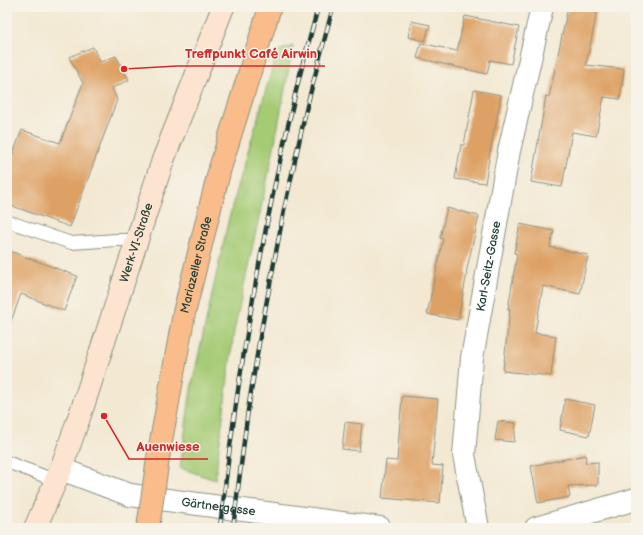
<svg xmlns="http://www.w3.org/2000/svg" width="643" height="535" viewBox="0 0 643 535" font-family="'Balsamiq Sans',sans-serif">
<rect width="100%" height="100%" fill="#f7f3e8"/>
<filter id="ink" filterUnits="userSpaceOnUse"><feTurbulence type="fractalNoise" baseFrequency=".025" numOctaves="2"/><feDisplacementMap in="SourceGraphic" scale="8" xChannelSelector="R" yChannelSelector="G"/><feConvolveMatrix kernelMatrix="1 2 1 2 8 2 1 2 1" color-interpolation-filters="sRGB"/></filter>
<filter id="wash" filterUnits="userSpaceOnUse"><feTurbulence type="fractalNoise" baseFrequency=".012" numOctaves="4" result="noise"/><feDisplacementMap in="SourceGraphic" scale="16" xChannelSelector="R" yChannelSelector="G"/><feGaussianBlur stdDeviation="0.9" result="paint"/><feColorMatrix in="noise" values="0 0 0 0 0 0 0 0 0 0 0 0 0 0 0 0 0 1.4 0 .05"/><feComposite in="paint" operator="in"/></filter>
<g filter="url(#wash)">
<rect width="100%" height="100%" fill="#f3e9d3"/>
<g fill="#a5cb75" stroke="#628454">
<polygon points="293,46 272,158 234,331 215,480 180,468 191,389 229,218 277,51"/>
<polygon points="173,522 211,526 211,528 172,528"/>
</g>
<g id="blocks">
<g fill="#dea165">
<polygon points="568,7 598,7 586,65 624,69 620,99 604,97 596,136 572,132 562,187 531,182 546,96 549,97"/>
<polygon points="465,16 519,27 511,64 490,60 487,74 417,58 421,43 457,51"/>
<polygon points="411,21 430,25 425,41 408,37"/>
<polygon points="93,47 100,62 116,56 129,80 112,88 117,100 70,227 7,204 7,170 22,130 60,143 83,83 69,57"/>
<polygon points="474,90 501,95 495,129 494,129 485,183 455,179 461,145 464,145"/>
<polygon points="447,208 479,216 466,273 467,273 458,320 427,314 443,239 440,238"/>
<polygon points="520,224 554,231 550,247 588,255 580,294 543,286 535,333 556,336 551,376 503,371 510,309 508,309 517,254 514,253"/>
<polygon points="7,250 77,276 64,311 21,294 9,327 7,327"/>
<polygon points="402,396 438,399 432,465 443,466 440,503 382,498 386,460 397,461"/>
<polygon points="565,399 595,405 589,436 560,430"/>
<polygon points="498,421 516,423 514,442 495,440"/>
<polygon points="345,422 362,424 359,451 342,449"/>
<polygon points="586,455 585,463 598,462 598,485 568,486 570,497 538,503 531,466"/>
</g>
</g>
</g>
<g filter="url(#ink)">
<use href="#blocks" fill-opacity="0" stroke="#899384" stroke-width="1"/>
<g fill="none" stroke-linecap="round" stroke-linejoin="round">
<defs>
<g id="lane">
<polyline points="7,221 71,243 117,240 137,240"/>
<polyline points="7,462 57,481"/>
</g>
<g id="street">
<path id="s1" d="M61,469L130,495L380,528"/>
<path id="s2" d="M478,528L464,455L472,358L509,151L542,7"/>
<polyline points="536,528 636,499"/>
</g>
<g id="secondary">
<path id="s3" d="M35,528L61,469L83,406L163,160L223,7"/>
</g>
<g id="highway">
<path id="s4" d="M158,458L184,313L220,168L270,7"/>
</g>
</defs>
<use href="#lane" stroke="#899384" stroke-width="14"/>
<use href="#street" stroke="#899384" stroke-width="24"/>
<use href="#secondary" stroke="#899384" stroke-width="24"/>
<use href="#highway" stroke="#899384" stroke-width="24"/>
<use href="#lane" stroke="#fff" stroke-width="12"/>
<use href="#street" stroke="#fff" stroke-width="22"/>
<use href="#secondary" stroke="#fde4d0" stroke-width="22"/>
<use href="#highway" stroke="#f9bc8a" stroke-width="22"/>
<defs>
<g id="rail">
<path d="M220,528C236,385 260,243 293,104C300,71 310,39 318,7"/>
<polyline points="233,528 248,410 260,337 284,210 307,106 333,7"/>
</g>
</defs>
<use href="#rail" stroke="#1f3d34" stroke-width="4.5"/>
<use href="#rail" stroke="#f7f3e8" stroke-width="3" stroke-dasharray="9" stroke-linecap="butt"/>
<defs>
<polyline id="highway-bridge" points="148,528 158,458"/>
</defs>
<use href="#highway-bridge" stroke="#899384" stroke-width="24" stroke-linecap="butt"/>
<use href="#highway-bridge" stroke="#f9bc8a" stroke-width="22"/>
</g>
</g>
<g text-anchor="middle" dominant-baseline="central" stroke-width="3" stroke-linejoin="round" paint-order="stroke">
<g font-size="12" fill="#1f3d34" stroke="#f7f3e8">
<text stroke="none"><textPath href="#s3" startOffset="303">Werk-VI-Straße</textPath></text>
<text stroke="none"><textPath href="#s4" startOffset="197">Mariazeller Straße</textPath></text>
<text stroke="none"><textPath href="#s2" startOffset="265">Karl-Seitz-Gasse</textPath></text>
<text stroke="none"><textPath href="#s1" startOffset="163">Gärtnergasse</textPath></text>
</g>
</g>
<path fill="none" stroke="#d62828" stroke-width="1.5" d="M124 69L177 66H325M104 416L129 459H208"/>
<g fill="#d62828" stroke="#f7f3e8" stroke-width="1.5">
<circle cx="124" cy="69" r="4"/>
<circle cx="104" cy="416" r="4"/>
</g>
<g font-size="13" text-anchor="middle" font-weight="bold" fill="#d62828" stroke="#f7f3e8" stroke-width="3" stroke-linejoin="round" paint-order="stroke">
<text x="251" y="58">Treffpunkt Café Airwin</text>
<text x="168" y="451">Auenwiese</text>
</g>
<rect width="643" height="535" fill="none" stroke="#f7f3e8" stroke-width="24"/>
</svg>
